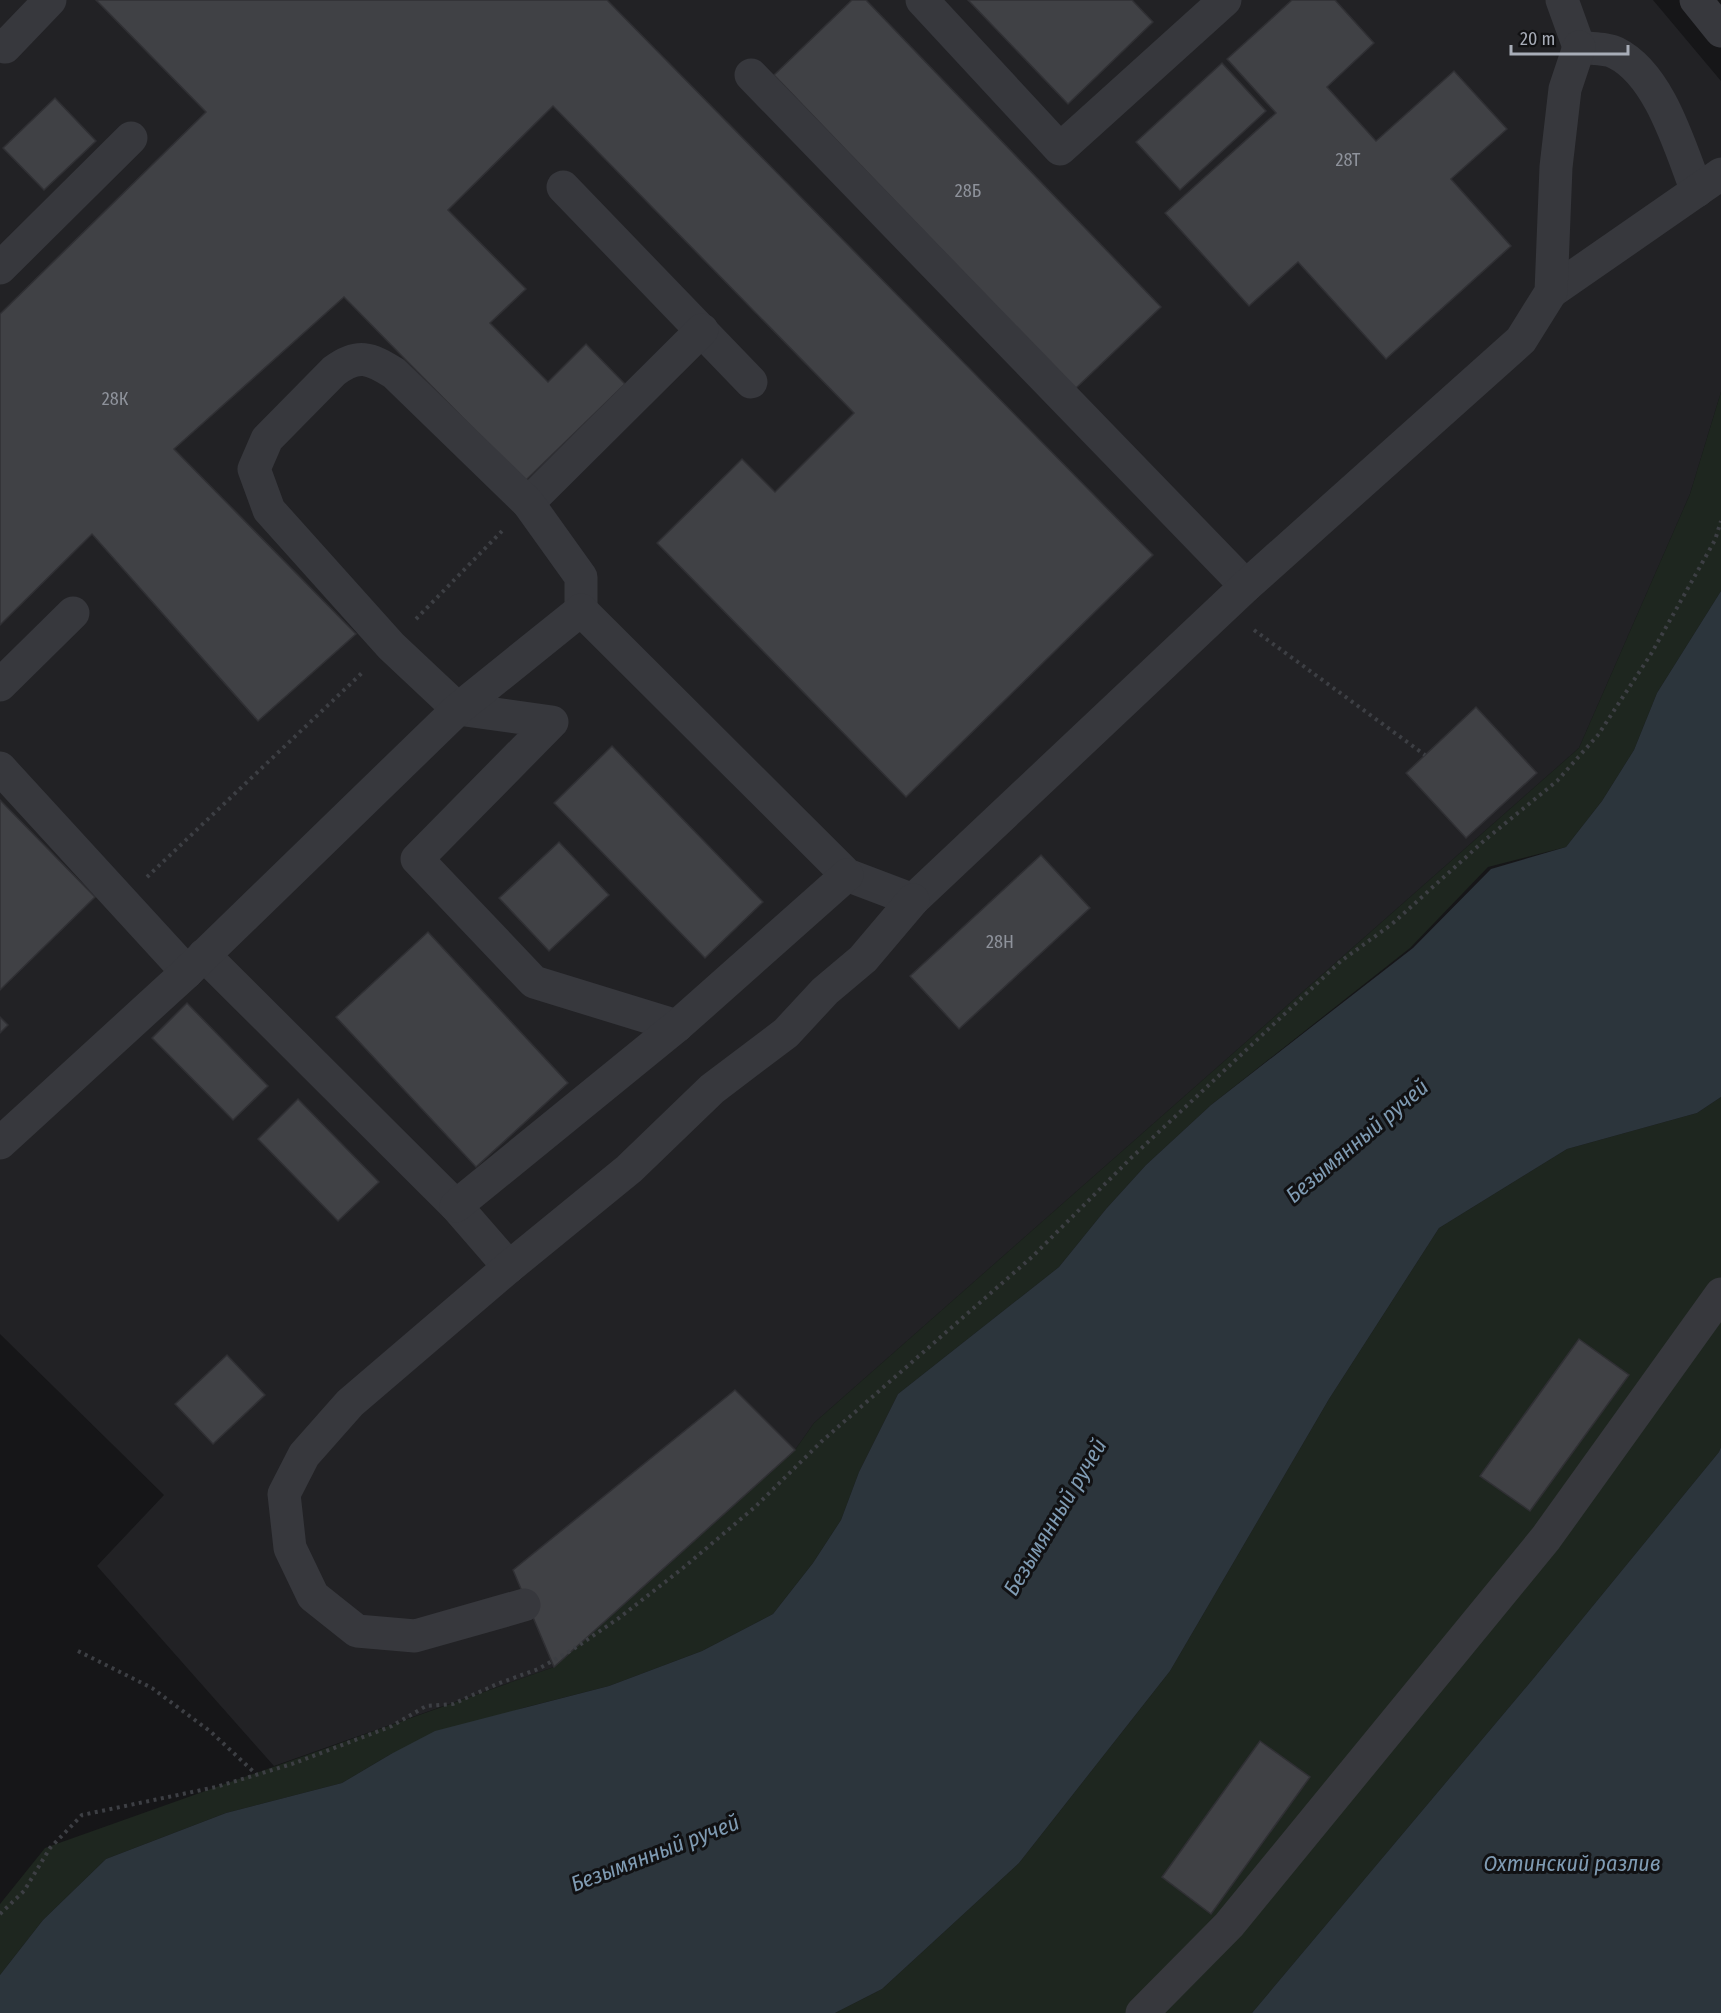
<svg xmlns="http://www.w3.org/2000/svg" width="1721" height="2013" viewBox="0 0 1721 2013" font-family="'Fira Sans Condensed',sans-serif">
<rect width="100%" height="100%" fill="#161618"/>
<polygon fill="#222225" points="0,0 1653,0 1721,81 1721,392 1690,494 1579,748 814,1423 795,1450 554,1667 274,1766 97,1566 164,1495 0,1334"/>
<g fill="#1e261f">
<polygon points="1721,392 1721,591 1657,693 1634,750 1602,801 1566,847 1488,867 1410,948 1211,1105 1146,1165 1106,1209 1059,1267 898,1394 859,1472 841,1520 813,1563 773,1614 702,1651 609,1686 523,1708 391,1754 342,1783 226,1813 106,1859 43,1920 0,1975 0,1904 45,1848 554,1667 795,1450 814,1423 1579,748 1690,494"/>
<polygon points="1721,1097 1721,1447 1719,1452 1533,1679 1252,2013 835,2013 882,1989 1019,1863 1170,1671 1329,1399 1439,1228 1567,1149 1697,1113"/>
</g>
<g fill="#2c353c">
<polygon points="1721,591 1721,1097 1697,1113 1567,1149 1439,1228 1329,1399 1170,1671 1019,1863 882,1989 835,2013 0,2013 0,1975 43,1920 106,1859 226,1813 342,1783 391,1754 435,1731 609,1686 702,1651 773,1614 813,1563 841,1520 859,1472 898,1394 1059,1267 1106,1209 1146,1165 1211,1105 1413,948 1491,869 1566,847 1602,801 1634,750 1657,693"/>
<polygon points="1721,1447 1721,2013 1252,2013 1533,1679 1719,1452"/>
</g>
<g fill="#404145" stroke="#303034" stroke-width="1.5">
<polygon points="96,0 607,0 1153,555 906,797 657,543 742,459 775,492 854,413 553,106 448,210 526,289 490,323 548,382 586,344 625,384 525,481 344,297 174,449 356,634 258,721 92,534 0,625 0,314 206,112"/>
<polygon points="852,0 866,0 1161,307 1075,389 774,75"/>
<polygon points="968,0 1132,0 1153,22 1068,104"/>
<polygon points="1292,0 1335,0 1374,43 1327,87 1376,141 1454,71 1507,129 1451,179 1511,246 1386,359 1298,262 1249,306 1165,213 1276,113 1227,59"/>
<polygon points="1222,63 1266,111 1180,190 1136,142"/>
<polygon points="55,98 96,141 44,190 3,148"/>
<polygon points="1476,707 1537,773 1466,838 1406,773"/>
<polygon points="612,746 763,902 705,958 554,803"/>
<polygon points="0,800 95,897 0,990"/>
<polygon points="559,842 609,895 549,951 499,898"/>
<polygon points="1041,855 1090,908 959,1029 910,976"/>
<polygon points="428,932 568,1083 476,1167 336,1017"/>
<polygon points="187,1003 268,1086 233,1120 152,1038"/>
<polygon points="0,1017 8,1025 0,1033"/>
<polygon points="298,1099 379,1182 338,1221 258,1139"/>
<polygon points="1579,1339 1629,1375 1530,1511 1480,1476"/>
<polygon points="227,1355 265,1395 213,1444 175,1404"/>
<polygon points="735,1390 795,1450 554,1667 513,1570"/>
<polygon points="1260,1741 1310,1777 1211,1914 1162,1877"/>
</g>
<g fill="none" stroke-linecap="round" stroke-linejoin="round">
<g stroke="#3d3f44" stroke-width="4" stroke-dasharray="3 4.5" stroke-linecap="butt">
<polyline points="416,619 503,530"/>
<polyline points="1254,630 1425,755"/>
<polyline points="147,877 364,671"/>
<polyline points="78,1651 152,1688 211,1732 256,1774"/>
<polyline points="0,1914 24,1891 50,1848 82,1815 216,1787 292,1764 392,1726 426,1706 453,1704 497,1684 538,1669 572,1650 619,1618 683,1568 755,1507 822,1441 1033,1256 1131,1158 1341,961 1392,924 1486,839 1557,781 1598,735 1651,654 1715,540 1721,521"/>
</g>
<g stroke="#37383d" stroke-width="33">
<polyline points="922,0 1060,149 1225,0"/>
<path d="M1562,0L1579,47C1590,49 1607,48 1616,53C1660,75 1680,148 1697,191"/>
<polyline points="1696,0 1721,31"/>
<polyline points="0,46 5,47 50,0"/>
<polyline points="751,75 1246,586"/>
<polyline points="563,187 751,382"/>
<polyline points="0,268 131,138"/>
<polyline points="1551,292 1721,174"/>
<polyline points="528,503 702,330"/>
<path d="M581,610V577L528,503L394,373C370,358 358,353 334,371L267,439L254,469L269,510L391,646L458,709L552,722L417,859L534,982L677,1026"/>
<polyline points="0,685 73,613"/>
<polyline points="0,768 187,972"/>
<polyline points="204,955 456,1206 509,1267"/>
<polyline points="0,1143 187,972 458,709 581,610 847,875 913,900 1246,586 1521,340 1551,292 1556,167 1565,89 1579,47"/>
<polyline points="456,1206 677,1026 847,875"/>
<polyline points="524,1605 415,1636 357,1631 313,1596 290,1548 284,1494 304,1455 350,1403 509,1267 629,1169 712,1089 786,1033 825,991 863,959 913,900"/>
<polyline points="1142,2013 1229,1925 1546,1538 1721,1294"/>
</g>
</g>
<g text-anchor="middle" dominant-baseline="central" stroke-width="6" stroke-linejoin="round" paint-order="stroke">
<g font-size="18" fill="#8e929b">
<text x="1348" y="160">28Т</text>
<text x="968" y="191">28Б</text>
<text x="115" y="399">28К</text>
<text x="1000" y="942">28Н</text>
</g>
<g font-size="22" font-style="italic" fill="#7f9bb3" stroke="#111113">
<text transform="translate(1357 1141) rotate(-40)">Безымянный ручей</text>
<text transform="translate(1055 1517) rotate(-59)">Безымянный ручей</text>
<text transform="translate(655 1853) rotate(-21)">Безымянный ручей</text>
<text x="1572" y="1863">Охтинский разлив</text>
</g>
</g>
<path d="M1511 45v9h117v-9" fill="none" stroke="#a8adb8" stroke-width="3"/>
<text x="1520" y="45" font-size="18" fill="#a8adb8" stroke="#111113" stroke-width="4.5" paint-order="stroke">20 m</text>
</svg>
